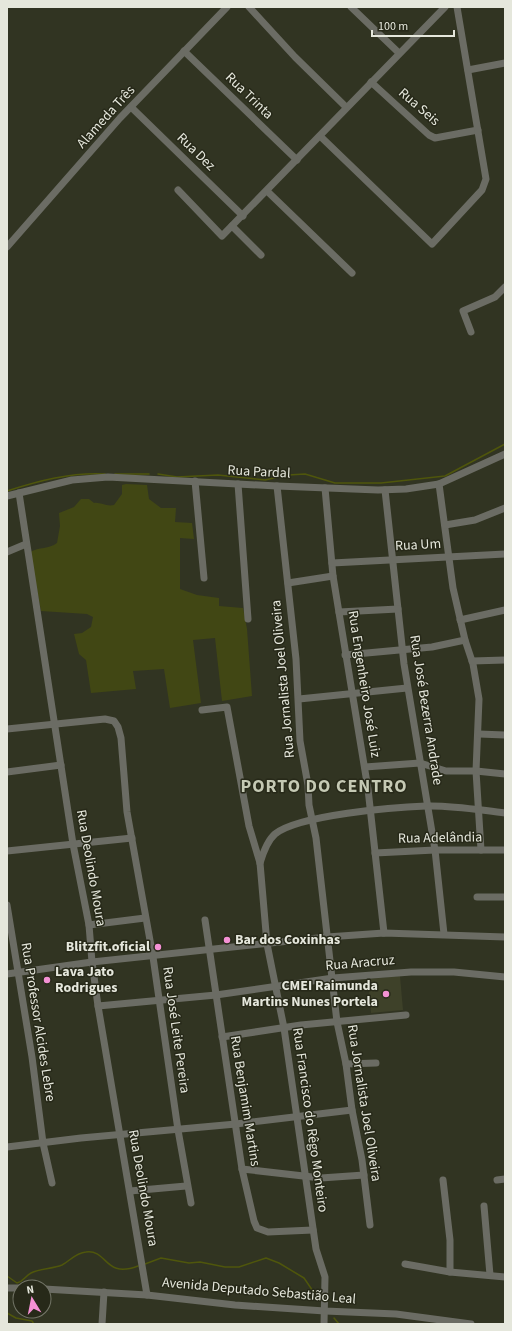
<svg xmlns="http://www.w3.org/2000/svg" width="512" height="1331" viewBox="0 0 512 1331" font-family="'Source Sans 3',sans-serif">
<rect width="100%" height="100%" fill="#313422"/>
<polygon fill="#3e4129" points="400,976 403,1010 371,1013 368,979"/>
<path fill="#414714" d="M126,484L147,485L149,499L161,508H176L175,522L192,523L194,539L180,538V589L197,595L219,598V606L243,608L247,629L252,696L222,701L215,638L193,640L201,703L170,708L164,669L133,671L136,689L91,693L86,660L79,654L74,634L82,633L91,627L93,617L87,614L41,611L30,552C39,547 49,549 57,543L60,526L59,513L74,507L81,499H89L94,503C101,502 106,507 114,505L122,494V485Z"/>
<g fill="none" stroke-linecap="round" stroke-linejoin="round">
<g stroke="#4f560c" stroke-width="1.5">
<polyline points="115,474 149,474"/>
<polyline points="158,474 177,477 218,475 265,480 288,475 305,474 335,483 381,483 445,476 505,444"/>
<path d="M7,491C38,481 71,472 105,474"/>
<polyline points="145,1264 161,1258 189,1263 200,1262 225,1267 239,1267 266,1258 279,1263 304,1278 319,1300"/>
<path d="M7,1276L17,1283C24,1281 25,1276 31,1273C41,1268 52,1269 62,1265C70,1261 75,1253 86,1252C108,1249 104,1279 138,1266"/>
<polyline points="7,1313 16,1318 32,1321 34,1324"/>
<polyline points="334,1318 339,1324"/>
</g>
<g stroke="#6b6c64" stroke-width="7">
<polyline points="249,7 295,57 346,107"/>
<polyline points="351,7 399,53"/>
<polyline points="184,51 297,160"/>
<polyline points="468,70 505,63"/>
<polyline points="371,82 429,135 435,138 478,130"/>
<polyline points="131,107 243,216"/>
<polyline points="320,136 432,244 482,190 486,179 457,7"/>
<polyline points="178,190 222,236 445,7"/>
<polyline points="267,191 352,273"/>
<polyline points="232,226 261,255"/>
<polyline points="7,247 120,118 227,7"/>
<polyline points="471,332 463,311 495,297 505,287"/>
<polyline points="195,481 204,578"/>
<polyline points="238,484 248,619"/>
<polyline points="439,484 453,588 465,640 473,664 479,699 476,771 481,850"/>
<polyline points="277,486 296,659 300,741 308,785 309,805 316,838 337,1022 346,1064 352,1110 362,1160 370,1225"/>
<polyline points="325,488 333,576 368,789 384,933"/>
<polyline points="385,490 404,664 435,850 444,934"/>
<polyline points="19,493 73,844 89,925 92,962 98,1006 147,1295"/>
<polyline points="7,496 72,480 108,477 277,486 378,490 406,489 439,484 505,454"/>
<polyline points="445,525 475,520 505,508"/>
<polyline points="7,552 26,544"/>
<polyline points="332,563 505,554"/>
<polyline points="288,583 333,576"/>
<polyline points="339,612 398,609"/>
<polyline points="460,620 505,610"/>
<polyline points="345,655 432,647 465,640"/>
<polyline points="472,661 505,660"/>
<polyline points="299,699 407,688"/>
<polyline points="202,710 227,707 249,826 260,863 267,944 284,1028 316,1249 325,1277 324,1324"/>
<polyline points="7,729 105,719 114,721 118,727 121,738 127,812 153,957 178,1130 191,1203"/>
<polyline points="479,734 505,735"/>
<polyline points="365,767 420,763 446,771 476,771 505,774"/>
<polyline points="7,772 61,765"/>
<polyline points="7,851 132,838"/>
<polyline points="375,853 435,850 505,850"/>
<path d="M260,863C263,853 268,840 275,834C298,815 395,807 426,806C452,805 479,810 505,813"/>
<polyline points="477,897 505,897"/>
<polyline points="7,905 32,1057 43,1143 52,1183"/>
<polyline points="205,920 242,1169 254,1221 257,1228 268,1232 313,1230"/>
<polyline points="89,925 145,918"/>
<polyline points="7,974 92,962 327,937 384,933 505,937"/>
<polyline points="98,1006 216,995 333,978 411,972 454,972 505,977"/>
<polyline points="222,1037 301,1025 406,1015"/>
<polyline points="346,1064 376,1063"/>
<polyline points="7,1147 81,1138 236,1124 352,1110"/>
<polyline points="242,1169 321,1178 364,1175"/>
<polyline points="443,1180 450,1240 450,1272"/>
<polyline points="497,1180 505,1179"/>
<polyline points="130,1191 186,1186"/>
<polyline points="484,1206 490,1275"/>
<polyline points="405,1264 450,1272 505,1277"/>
<polyline points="7,1288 20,1288"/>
<polyline points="44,1289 147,1295 235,1305 325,1311 396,1314 471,1324"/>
<polyline points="102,1324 104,1292"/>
</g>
</g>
<g fill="#f491d4" stroke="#272919" stroke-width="1.5">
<circle cx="227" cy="940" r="4"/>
<circle cx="158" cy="947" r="4"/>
<circle cx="47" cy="980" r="4"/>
<circle cx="386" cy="994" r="4"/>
</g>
<g text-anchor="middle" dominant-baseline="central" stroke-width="3" stroke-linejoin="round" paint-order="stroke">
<g font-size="14" fill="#e5e7dc" stroke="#272919">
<text transform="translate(249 96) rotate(44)">Rua Trinta</text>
<text transform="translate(419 107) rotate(41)">Rua Seis</text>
<text transform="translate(106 117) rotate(-48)">Alameda Três</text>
<text transform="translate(196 152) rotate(44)">Rua Dez</text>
<text transform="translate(259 472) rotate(3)">Rua Pardal</text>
<text transform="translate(418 545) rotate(-3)">Rua Um</text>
<text transform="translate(283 679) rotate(-95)">Rua Jornalista Joel Oliveira</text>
<text transform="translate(364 684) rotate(81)">Rua Engenheiro José Luiz</text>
<text transform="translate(426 710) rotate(81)">Rua José Bezerra Andrade</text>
<text transform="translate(440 838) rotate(-1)">Rua Adelândia</text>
<text transform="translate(91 868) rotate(80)">Rua Deolindo Moura</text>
<text transform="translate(360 963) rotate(-5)">Rua Aracruz</text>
<text transform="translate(38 1022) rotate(81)">Rua Professor Alcides Lebre</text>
<text transform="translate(176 1030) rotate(82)">Rua José Leite Pereira</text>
<text transform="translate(245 1101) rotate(81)">Rua Benjamim Martins</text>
<text transform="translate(364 1103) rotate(81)">Rua Jornalista Joel Oliveira</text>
<text transform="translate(310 1120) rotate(82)">Rua Francisco do Rêgo Monteiro</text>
<text transform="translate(143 1188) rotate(80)">Rua Deolindo Moura</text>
<text transform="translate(259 1291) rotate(5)">Avenida Deputado Sebastião Leal</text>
</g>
<g font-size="14" font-weight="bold" fill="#e5e7dc" stroke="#272919" text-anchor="start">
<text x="235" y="940">Bar dos Coxinhas</text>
<text x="150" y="947" text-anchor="end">Blitzfit.oficial</text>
<text x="55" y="972">Lava Jato<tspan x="55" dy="16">Rodrigues</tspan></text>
<text x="378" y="986" text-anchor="end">CMEI Raimunda<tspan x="378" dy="16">Martins Nunes Portela</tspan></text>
</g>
<g font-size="18" font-weight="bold" letter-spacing="1" fill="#c5c9b4" stroke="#272919">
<text x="324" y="786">PORTO DO CENTRO</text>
</g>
</g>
<rect width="512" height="1331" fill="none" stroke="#e5e7dc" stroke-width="16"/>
<g transform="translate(32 1299) rotate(350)"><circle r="19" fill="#272919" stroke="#737567"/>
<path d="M0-3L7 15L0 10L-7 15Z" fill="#f491d4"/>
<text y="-6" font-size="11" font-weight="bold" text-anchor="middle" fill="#e5e7dc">N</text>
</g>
<path d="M372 30v6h82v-6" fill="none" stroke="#e5e7dc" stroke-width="2"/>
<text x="378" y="30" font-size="12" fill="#e5e7dc" stroke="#272919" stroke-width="3" paint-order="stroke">100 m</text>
</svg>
